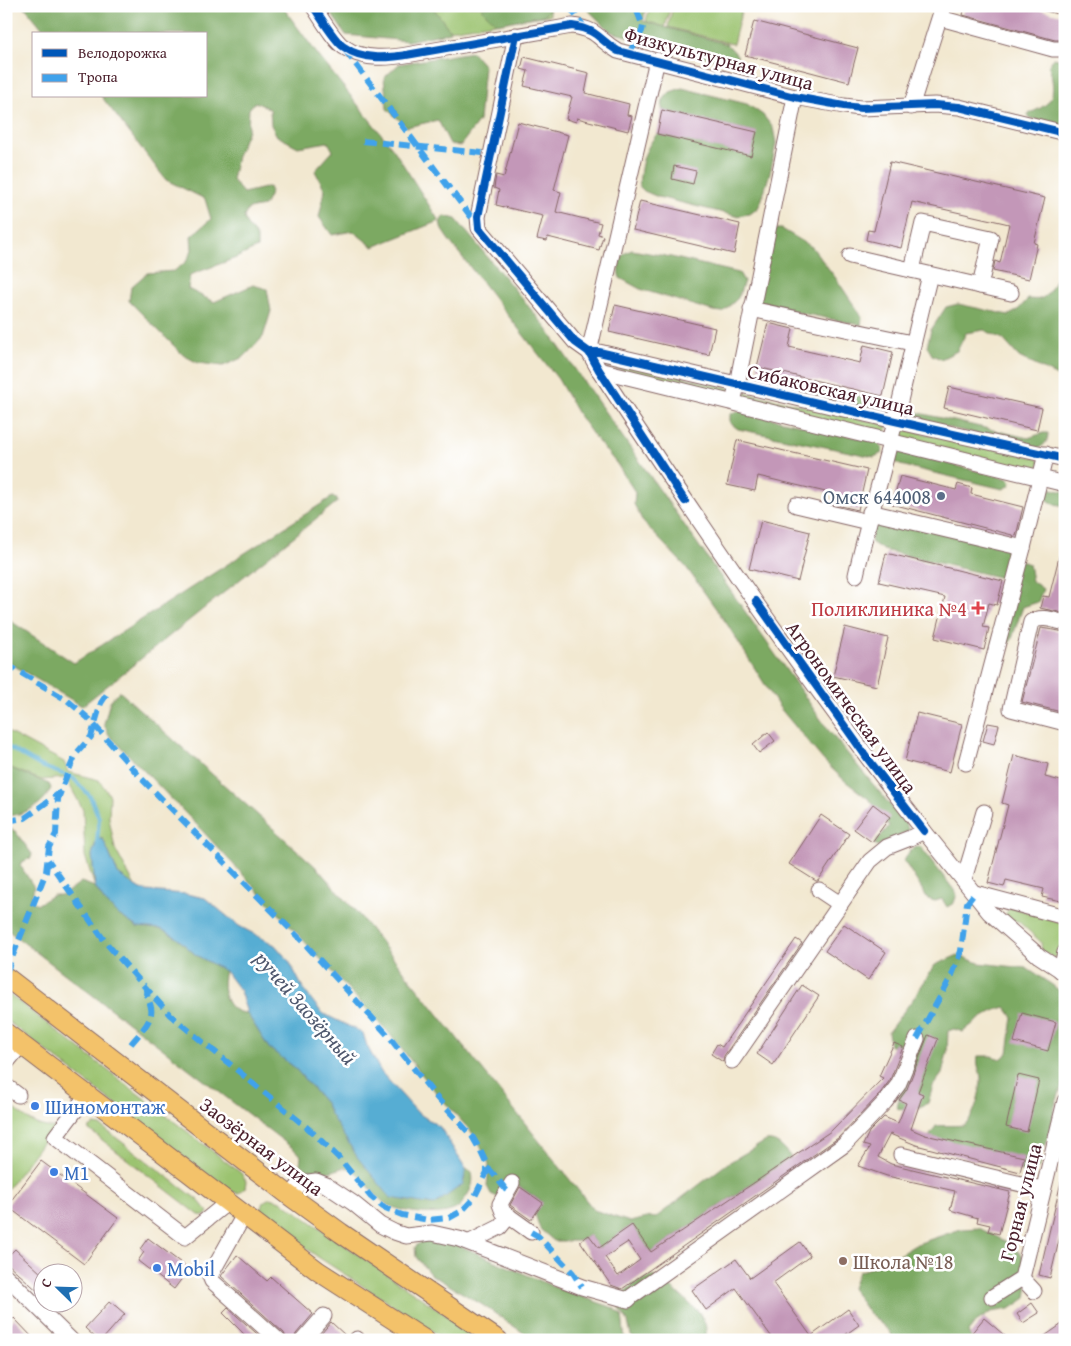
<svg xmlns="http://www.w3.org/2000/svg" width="1071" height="1346" viewBox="0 0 1071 1346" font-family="'Gentium Book Plus',serif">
<rect width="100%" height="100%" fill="#fff"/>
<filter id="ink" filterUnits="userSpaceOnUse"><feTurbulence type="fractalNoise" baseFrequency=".02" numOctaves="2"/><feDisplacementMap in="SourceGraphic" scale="10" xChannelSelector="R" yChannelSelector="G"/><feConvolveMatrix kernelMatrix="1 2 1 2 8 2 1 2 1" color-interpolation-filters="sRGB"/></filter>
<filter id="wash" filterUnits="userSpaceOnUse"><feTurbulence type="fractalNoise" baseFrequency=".0096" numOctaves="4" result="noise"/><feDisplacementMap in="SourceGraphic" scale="20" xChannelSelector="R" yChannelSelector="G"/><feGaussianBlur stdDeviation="1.12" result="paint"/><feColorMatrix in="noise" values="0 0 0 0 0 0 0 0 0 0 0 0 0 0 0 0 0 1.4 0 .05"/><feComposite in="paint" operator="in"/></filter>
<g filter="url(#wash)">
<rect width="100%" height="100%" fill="#f2e8d0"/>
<g fill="#9bc36f" stroke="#72714d">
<polygon points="334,6 549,6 550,15 409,36"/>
<polygon points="650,6 671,6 665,27 646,21"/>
<polygon points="673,6 731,6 742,9 733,44 668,27"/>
<polygon points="601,357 730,388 728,397 601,365"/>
<polygon points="743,392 887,425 886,432 881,434 743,399"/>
<polygon points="899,428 1036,458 1040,462 1037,471 898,438"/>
<polygon points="6,731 64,762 68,772 99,780 110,796 109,818 115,849 135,886 118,874 103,839 97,839 92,855 95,887 85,856 83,810 66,778 41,780 6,766"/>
<polygon points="1011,907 1065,924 1065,933 1060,954 1054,958 1042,951 1041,942 1018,921 1008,920 1006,916 1006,913"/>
<polygon points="6,992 241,1173 246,1181 245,1188 239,1193 228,1191 6,1020"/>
<path d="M6,1102C22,1115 36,1130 58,1127L53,1134L48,1135L6,1191Z"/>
<polygon points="94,1125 101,1126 198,1200 208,1212 205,1216 199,1215 88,1129"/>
<polygon points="270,1198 281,1201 482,1340 446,1340 318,1257 267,1220 260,1211 263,1202"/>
</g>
<g fill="#7ca962" stroke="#636446">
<polygon points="24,6 282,6 318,55 394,150 439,221 373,247 353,231 332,235 319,217 325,190 315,171 333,151 328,142 298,147 277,136 271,125 270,109 255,102 249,109 248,130 237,156 232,180 243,193 269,187 271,192 264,206 248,209 244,217 247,225 257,237 257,248 236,258 190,275 188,289 214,302 253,285 267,289 271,311 263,337 244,357 223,366 198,363 183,355 129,301 131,287 147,273 174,271 186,262 192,250 191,236 211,219 205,199 166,180 101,96 206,96 206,34 47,34"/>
<polygon points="326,6 432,6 451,32 408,41 346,35"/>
<polygon points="482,6 552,6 544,15 497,24 482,10"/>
<polygon points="584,6 647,6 643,21 727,44 738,56 725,62 611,32"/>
<polygon points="472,52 484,66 479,121 460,146 450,144 438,120 407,127 387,109 384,78 399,64"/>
<path d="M1053,58L1065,60V129L1030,118L1027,115C1033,111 1040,109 1045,105C1057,96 1052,78 1049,66Z"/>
<path d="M682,88L747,104L763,115L773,128L776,143L771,169L762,199L758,208L750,214L736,216L658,197L644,191L639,186C641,163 643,152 657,134L751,155L756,132L662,110L663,100L670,92Z"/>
<polygon points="444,216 456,219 544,325 829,731 906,824 909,831 878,846 874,844 889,826 870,800 845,781 824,761 779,707 727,624 686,567 643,522 634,504 635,492 617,464 596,439 578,414 558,379 448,239 442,230 440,222"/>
<polygon points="775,229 782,229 812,247 835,277 862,317 861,325 761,305 758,300"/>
<path d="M1065,248V380L1019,357L1003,339L984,330L966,333L957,351L941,359L932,355L927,346L931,330L946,307L958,304L1009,315L1017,311L1028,299C1031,299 1037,300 1040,299C1055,294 1061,261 1065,248Z"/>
<path d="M632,250L671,257L739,273L744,281L738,298L723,312L713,311L640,289L620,278C617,272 619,259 624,254C626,252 630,251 632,250Z"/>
<polygon points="748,371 891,403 895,409 892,416 748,382 744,376"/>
<path d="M902,409L1028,438L1043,433H1048C1048,441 1046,444 1039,448L901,417Z"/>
<polygon points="738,411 877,442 882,447 882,453 874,457 738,429 730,423 730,414"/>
<polygon points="895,452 909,454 1009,479 1011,482 1009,486 1003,489 900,465 893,460"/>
<polygon points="1048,488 1065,492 1065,506 1054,504 1043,497 1043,490"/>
<polygon points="332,497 337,498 337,502 82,706 6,661 6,618 74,663"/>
<polygon points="873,518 1001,539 1016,559 1029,564 1032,581 1043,589 1038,602 1023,607 1011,641 1005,646 993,643 1007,590 1002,578 883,550 871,542"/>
<path d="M119,691L316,867L360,916L594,1210L630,1222L650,1217L655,1218L728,1163L766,1141C777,1139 784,1149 791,1157L651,1252L632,1225L599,1248L589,1235L580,1241H554L540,1229L535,1214L542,1202L517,1185L500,1198L491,1194L487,1186L489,1164L476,1137L439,1096L388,1032L197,825L109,735L104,724L110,701Z"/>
<path d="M6,766L49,784L51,788C44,805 25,815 6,816Z"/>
<path d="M6,827L15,831L32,854L31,858L22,862L20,865L34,887L31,901L38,904L53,895H63L81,882L95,887L105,902L119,915L137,927L161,929L176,937L196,955L225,971C220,989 225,1013 247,1013L269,1048L294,1067L326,1104L330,1114L391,1198L463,1184L466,1169L472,1172C474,1182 472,1189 466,1197C464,1200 462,1204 460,1206C447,1219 401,1213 386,1204C375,1197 359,1172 351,1169C344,1166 339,1169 333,1171C321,1174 309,1171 300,1164L301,1156L299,1153L6,929Z"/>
<polygon points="920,846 957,894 954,903 947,907 942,899 935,901 928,899 904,861 910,850"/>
<path d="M958,955L979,963L1026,968L1051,984L1065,995V1077L1055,1106L1051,1129L1046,1145L1030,1147L1029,1153L1038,1154L1042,1160L1039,1168L1023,1173L1000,1162L927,1140L936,1126C941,1125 960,1126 963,1125C974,1121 981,1090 981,1079C981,1070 976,1067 978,1056H991L1001,1059L1008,1053L1013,1017L1005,1007C988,1012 976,1021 963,1032L954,1029L948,1031L947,1053L942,1074L933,1086L928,1103L911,1111L897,1108L901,1086L910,1049L904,1050L901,1045L890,1046L888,1032L913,999L935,965Z"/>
<polygon points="979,1228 1011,1244 1022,1256 1029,1277 1026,1298 1010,1309 991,1312 976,1322 968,1332 972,1340 895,1340 889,1331 867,1311 852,1288 858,1272 887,1262 917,1244 961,1229"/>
<polygon points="429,1239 456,1244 557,1288 614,1308 622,1315 625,1340 534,1340 481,1304 430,1274 416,1257 415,1247 422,1241"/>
<polygon points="652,1276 664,1281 699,1312 707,1328 705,1340 636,1340 631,1336 628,1322 616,1302 632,1285"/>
</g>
<polygon fill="#56add3" stroke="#50667f" points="97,839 103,839 118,874 135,886 146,891 186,894 205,898 239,926 275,945 289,961 304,990 322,1013 363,1033 367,1046 381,1072 418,1113 440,1127 466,1169 463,1184 434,1205 391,1198 358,1158 330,1114 326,1104 294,1067 269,1048 247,1013 240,991 225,971 196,955 176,937 161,929 137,927 119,915 105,902 95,887 92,855"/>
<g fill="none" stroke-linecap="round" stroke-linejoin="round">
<polyline stroke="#56add3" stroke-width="4" points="6,746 41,766 73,778 90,796 99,818 97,842"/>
</g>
<g id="blocks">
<g fill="#c397b8" fill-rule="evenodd">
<polygon points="965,6 1026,6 1065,16 1065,28 1062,40 1055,40 963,15"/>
<polygon points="754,21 858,48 849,82 745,55"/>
<polygon points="524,57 589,73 585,93 629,104 627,115 632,116 628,131 577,118 576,122 566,119 572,97 524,86 528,71 521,69"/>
<polygon points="662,110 757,132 751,156 657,134"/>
<polygon points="518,122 568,135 554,190 561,192 556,212 601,223 598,234 603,236 599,250 548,237 547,241 537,239 543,216 496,205 499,190 494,188 496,175 504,177"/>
<polygon points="890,162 1045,198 1034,243 1037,244 1029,279 993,271 995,261 1000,263 1009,224 912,202 901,248 866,240 868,230 874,231"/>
<polygon points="674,166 696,171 693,184 672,179"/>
<polygon points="640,201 740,224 734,254 633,230"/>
<polygon points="615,305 715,328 709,355 609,332"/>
<polygon points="768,323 793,329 789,347 860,363 864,345 893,352 883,396 757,367"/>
<polygon points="949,387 1042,408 1037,430 944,408"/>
<polygon points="737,440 867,470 858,510 832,504 834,494 758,476 755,491 727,485"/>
<polygon points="900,476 956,490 958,484 972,488 971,494 1023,507 1016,536 892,504"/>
<polygon points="761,520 810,532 798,581 749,569"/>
<polygon points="1061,549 1065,549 1065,607 1063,613 1040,608 1043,596 1049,597"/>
<polygon points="886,553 1003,581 997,605 989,603 983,627 989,628 984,650 935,638 945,597 879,582"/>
<polygon points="845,627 888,638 877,686 833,676"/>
<polygon points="1041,628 1065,632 1065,713 1022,702"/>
<polygon points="917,713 962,724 950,772 905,761"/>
<polygon points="988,723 999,725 994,744 983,741"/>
<polygon points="768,732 775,741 759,753 753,745"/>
<polygon points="1014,755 1048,764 1045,777 1065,782 1065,888 1061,901 1042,897 1044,889 1006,880 1004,887 988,883 1008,805 1002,803"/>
<polygon points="873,804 890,817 872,842 854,829"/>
<polygon points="821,815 849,834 818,881 816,881 789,864"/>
<polygon points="844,924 886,952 868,980 825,951"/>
<polygon points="796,939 802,943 724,1056 723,1062 711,1054 717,1044 722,1047"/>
<polygon points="802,985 819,996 773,1065 757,1054"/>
<polygon points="1022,1013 1056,1022 1048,1051 1014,1042"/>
<polygon points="928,1035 938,1039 918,1092 923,1094 911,1129 925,1135 1024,1157 1020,1172 916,1145 890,1134 878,1157 891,1164 1010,1192 999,1234 988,1231 990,1225 977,1222 978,1218 950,1210 955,1191 887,1176 858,1166 870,1147 863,1145 869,1132 884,1117 898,1123 906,1103 899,1100 907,1089"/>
<path d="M894,1043L903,1047L890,1080L878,1096L838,1138L622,1289L611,1285L580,1241L589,1235L599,1248L632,1225L651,1252L831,1131L883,1078L879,1076ZM628,1242L640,1260L618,1276L605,1257Z"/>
<polygon points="1018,1075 1039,1080 1027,1132 1006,1127"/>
<polygon points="41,1161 118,1218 84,1264 7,1206"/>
<polygon points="1061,1182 1065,1183 1065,1215 1050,1278 1039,1275"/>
<polygon points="520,1187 543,1203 531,1220 510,1205"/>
<polygon points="148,1238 189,1269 174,1289 138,1261 144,1252 140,1249"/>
<polygon points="800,1242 810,1256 773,1283 811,1336 848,1309 859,1325 838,1340 774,1340 736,1288 706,1310 692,1290 736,1259 750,1278"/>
<polygon points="15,1249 42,1274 42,1295 6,1262 6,1258"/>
<polygon points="237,1255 267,1281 271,1277 313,1314 296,1334 294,1340 287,1340 284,1333 221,1276"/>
<polygon points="110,1301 125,1314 102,1340 98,1340 85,1328"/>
<polygon points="1032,1303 1039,1313 1023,1323 1017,1314"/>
<polygon points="228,1308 264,1340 250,1340 223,1313"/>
<polygon points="14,1318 35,1340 6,1340 6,1326"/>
<polygon points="984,1318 1010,1340 975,1340 970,1335"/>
<polygon points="331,1322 347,1337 347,1340 316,1340"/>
<polygon points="1065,1322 1065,1340 1039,1340"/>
</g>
</g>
</g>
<g filter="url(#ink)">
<use href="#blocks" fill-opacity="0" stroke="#856565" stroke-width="1"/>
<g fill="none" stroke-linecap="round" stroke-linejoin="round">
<defs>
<g id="minor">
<path d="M313,6C320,16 335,42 344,47C363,61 390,58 412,54L572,26C600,30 597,39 618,51L795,97L844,106L861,108L935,105L959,107L1065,133"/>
<polyline points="940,18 1053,49 1065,49"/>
<path d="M516,35L478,217L479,228L575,342L589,352L599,370C702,527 808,683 924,831"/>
<polyline points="911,107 943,6"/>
<polyline points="850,256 1011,293"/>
<polyline points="912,270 923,223 991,238 980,286"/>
<polyline points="751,309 912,343"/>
<polyline points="589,352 599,352 895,421 1065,459"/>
<polyline points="589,352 657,60"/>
<polyline points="599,370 1065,484"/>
<polyline points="735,394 795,97"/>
<polyline points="796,505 868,522"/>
<polyline points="870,512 1023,548"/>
<path d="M856,575C866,530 879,486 890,442C904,386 916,330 930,275"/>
<path d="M1065,623C1053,620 1041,615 1031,622L1011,709L1065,723"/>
<polyline points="966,763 1023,548 1046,454"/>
<polyline points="964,879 984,812"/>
<polyline points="819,890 840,904"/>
<polyline points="975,893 1061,916 1065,918"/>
<polyline points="1061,971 1065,952"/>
<polyline points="732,1061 870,861 887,847 910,838 924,831 989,912 1039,956 1065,973"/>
<polyline points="6,1063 21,1045"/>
<polyline points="6,1086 18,1095"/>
<polyline points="87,1095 55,1137 185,1237 228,1202"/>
<polyline points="901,1155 1042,1189"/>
<polyline points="512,1183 500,1204 503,1212 531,1232"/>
<polyline points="290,1196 301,1183 316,1181 326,1185 353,1203 380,1225 394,1232 406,1236 432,1233 459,1239 582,1287 628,1300 632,1296 844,1145 885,1102 898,1085 917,1039"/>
<polyline points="244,1215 210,1276 212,1281 278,1340"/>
<polyline points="470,1242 500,1227 509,1216"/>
<polyline points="6,1276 71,1340"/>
<polyline points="1022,1278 1034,1291"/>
<polyline points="992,1297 1022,1278 1065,1101"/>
<polyline points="303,1340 324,1316"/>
<polyline points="356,1340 357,1339"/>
</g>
<g id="major">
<polyline points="6,977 290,1196 341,1233 498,1340"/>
<polyline points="6,1033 318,1271 425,1340"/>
</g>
</defs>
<use href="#minor" stroke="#856565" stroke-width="17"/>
<use href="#major" stroke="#856565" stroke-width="21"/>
<use href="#minor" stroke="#fff" stroke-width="15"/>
<use href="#major" stroke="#f3c26a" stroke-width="19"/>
<g stroke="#40a2eb" stroke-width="6" stroke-dasharray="12 6" stroke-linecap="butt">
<polyline points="569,6 585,28"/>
<polyline points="345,50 478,226"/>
<polyline points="629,53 642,31 643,26 635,6"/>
<polyline points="363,141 492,154"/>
<polyline points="6,664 67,700 88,718 142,779 305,944 386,1033 437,1098 472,1136 480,1150 487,1165 487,1172 474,1198 462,1211 449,1218 428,1220 402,1215 383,1207 371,1197 338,1157 310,1130 170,1015 106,943 48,860"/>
<polyline points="6,821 25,818 61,792"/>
<polyline points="6,973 46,872 49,847 56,834 58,799 68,772 76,754 91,737 101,703 107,694"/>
<polyline points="917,1039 952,975 961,951 967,903 975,893"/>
<path d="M131,1044C138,1035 154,1020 151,1008C150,1000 145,997 148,988"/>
<polyline points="487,1168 491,1171 507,1191 506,1193"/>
<polyline points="531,1232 538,1236 573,1273 582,1287"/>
</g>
<defs>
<g id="cycleway">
<path d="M313,6C320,16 335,42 344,47C363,61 390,58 412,54L572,26C600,30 597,39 618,51L795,97L844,106L861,108L935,105L959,107L1065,133"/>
<polyline points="516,35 478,217 479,228 575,342 589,352 599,370 685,501"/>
<polyline points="589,352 599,352 895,421 1065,459"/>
<polyline points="756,601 868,759 924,831"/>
</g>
</defs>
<use href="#cycleway" stroke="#fff" stroke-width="11"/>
<use href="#cycleway" stroke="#0057b8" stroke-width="8"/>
</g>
</g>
<circle fill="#5c6f8a" stroke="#fff" stroke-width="2" cx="941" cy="496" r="5"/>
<path fill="#e0444e" stroke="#fff" stroke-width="2" d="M975.5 600.5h5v5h5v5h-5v5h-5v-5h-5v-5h5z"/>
<g fill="#3f7fe0" stroke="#fff" stroke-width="2">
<circle cx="35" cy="1106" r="5"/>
<circle cx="54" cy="1172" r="5"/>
<circle cx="157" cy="1268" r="5"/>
</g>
<circle fill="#8d6e63" stroke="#fff" stroke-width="2" cx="843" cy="1261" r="5"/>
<g text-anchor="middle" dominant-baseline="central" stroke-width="5" stroke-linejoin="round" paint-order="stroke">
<g font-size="20" fill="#4a1f2b" stroke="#fff">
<text transform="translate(719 58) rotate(15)">Физкультурная улица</text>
<text transform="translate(831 389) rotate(13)">Сибаковская улица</text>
<text transform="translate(852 707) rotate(54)">Агрономическая улица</text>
<text transform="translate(262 1146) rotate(37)">Заозёрная улица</text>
<text transform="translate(1020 1202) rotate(-76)">Горная улица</text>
</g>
<g font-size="20" fill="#4e5e75" stroke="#fff" text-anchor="end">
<text x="931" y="496">Омск 644008</text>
</g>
<g font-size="20" fill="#be3a42" stroke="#fff" text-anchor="end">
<text x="967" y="608">Поликлиника №4</text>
</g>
<g font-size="20" fill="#366cbe" stroke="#fff" text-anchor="start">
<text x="45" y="1106">Шиномонтаж</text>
<text x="64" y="1172">М1</text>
<text x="167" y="1268">Mobil</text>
</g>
<g font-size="20" fill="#785e54" stroke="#fff" text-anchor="start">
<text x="853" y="1261">Школа №18</text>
</g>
<g font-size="21" font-style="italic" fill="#4f586e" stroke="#fff">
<text transform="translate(306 1008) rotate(49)">ручей Заозёрный</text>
</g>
</g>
<rect width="1071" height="1346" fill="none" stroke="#fff" stroke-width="25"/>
<rect x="32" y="32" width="175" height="65" fill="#ffffff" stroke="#b7a5aa"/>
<rect x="42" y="49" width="25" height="8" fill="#0057b8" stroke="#b7a5aa"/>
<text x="78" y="58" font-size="15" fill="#4a1f2b">Велодорожка</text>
<rect x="42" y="74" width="25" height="8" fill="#40a2eb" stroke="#b7a5aa"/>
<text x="78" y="82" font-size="15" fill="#4a1f2b">Тропа</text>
<g transform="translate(58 1288) rotate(293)"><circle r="24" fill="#ffffff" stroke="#b7a5aa"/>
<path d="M0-4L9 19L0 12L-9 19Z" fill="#1f6fb2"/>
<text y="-8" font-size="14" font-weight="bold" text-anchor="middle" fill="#4a1f2b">С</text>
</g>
</svg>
